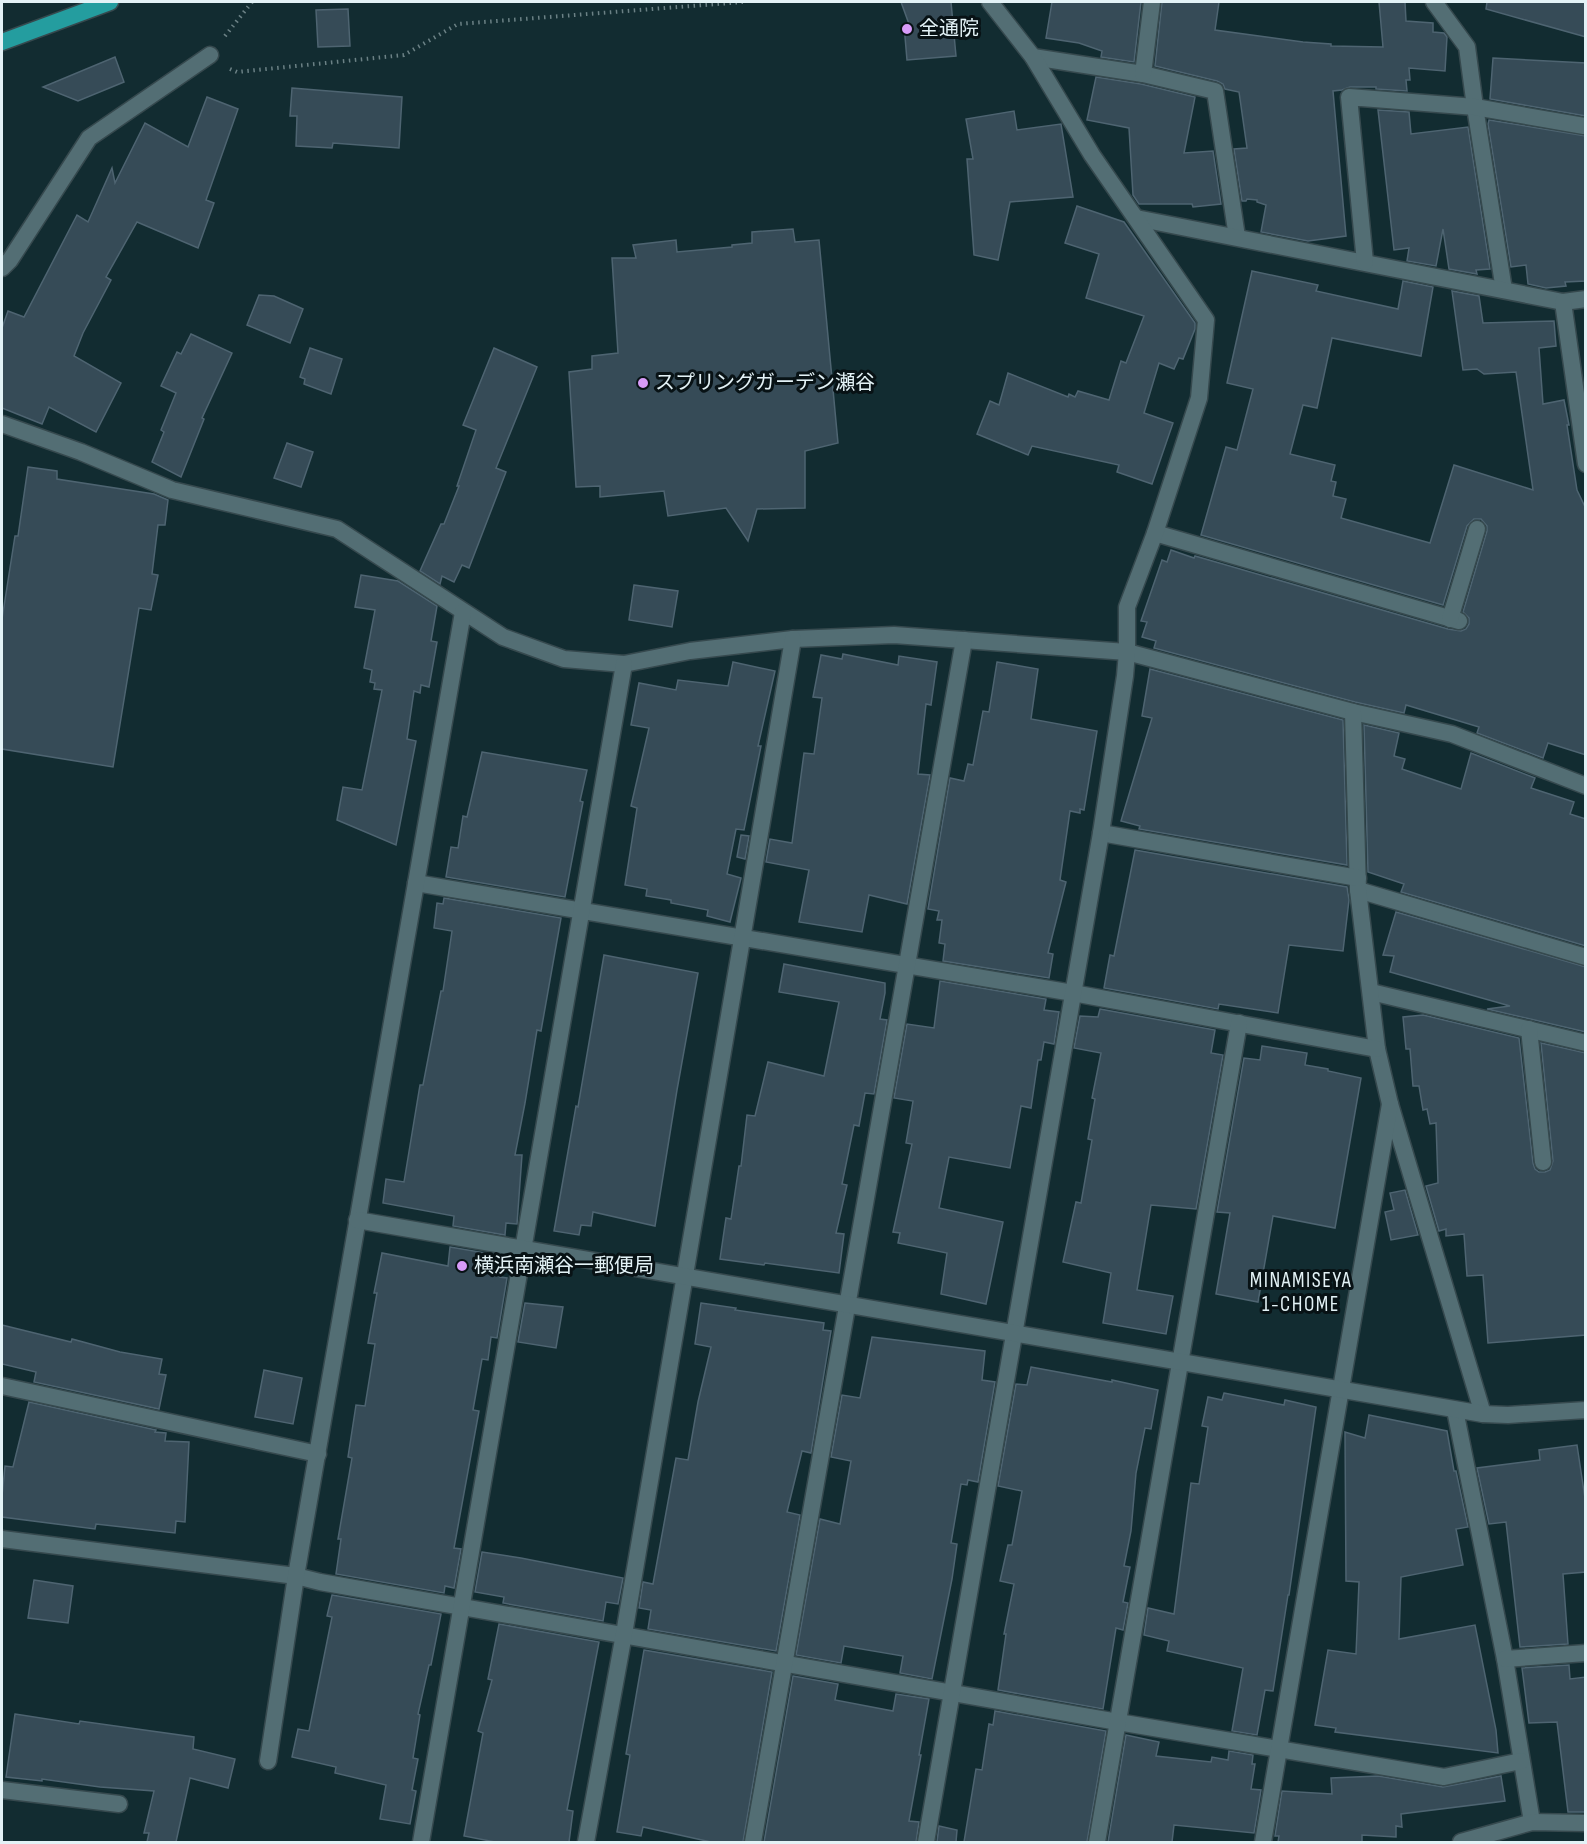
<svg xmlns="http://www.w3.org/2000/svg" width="1587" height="1844" viewBox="0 0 1587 1844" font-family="'Sofia Sans Condensed','Noto Sans JP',sans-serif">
<rect width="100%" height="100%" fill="#122c31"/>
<g fill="#364b57" stroke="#4e6471" stroke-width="1.5">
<polygon points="901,2 951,2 956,56 907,60 904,25 909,24"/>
<polygon points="1052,2 1141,2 1134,62 1101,57 1102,51 1079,43 1046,38"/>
<polygon points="1162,2 1219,2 1215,30 1303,42 1331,44 1331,46 1383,47 1379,2 1405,2 1406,21 1433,23 1433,32 1444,33 1447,37 1445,71 1409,68 1410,80 1406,80 1407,91 1376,89 1376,87 1350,87 1342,90 1333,91 1346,236 1308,241 1261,232 1266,205 1257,202 1257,200 1247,199 1246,201 1242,201 1234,149 1247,148 1239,92 1225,89 1223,84 1217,81 1155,66"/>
<polygon points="1487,2 1586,2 1586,37 1486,9"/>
<polygon points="348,9 350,46 318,47 316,10"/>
<polygon points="115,57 124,82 78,101 43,87"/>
<polygon points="1493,58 1586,63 1586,116 1490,99"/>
<polygon points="1096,77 1141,84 1195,97 1184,153 1213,151 1221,204 1193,207 1192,204 1139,204 1133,195 1129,128 1087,120"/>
<polygon points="292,88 402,97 399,148 333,143 332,148 296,146 297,116 290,116"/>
<polygon points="207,97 238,109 206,200 214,203 198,248 137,222 106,277 111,280 83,333 74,356 121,383 96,432 49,407 42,424 2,408 2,328 8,311 24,317 77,215 88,222 112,168 115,183 145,123 188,147"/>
<polygon points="1378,110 1409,112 1411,134 1468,127 1490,269 1476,270 1477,274 1449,269 1443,229 1436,266 1407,261 1409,248 1394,250"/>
<polygon points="1014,111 1017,130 1061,124 1073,197 1010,202 998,260 974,255 967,159 973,159 966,119"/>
<polygon points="1489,120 1586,136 1586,281 1565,282 1566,286 1546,288 1528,284 1526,265 1511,267 1488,124"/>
<polygon points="1077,206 1124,222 1195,323 1195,329 1183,359 1179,358 1174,369 1159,363 1144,413 1173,423 1152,484 1117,472 1119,465 1032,446 1028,455 977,434 990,401 999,405 1008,373 1068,397 1069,394 1075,397 1078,391 1109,400 1121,361 1126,363 1144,316 1086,298 1099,254 1065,243"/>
<polygon points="793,229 795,242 819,240 838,443 805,451 805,508 757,509 748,541 726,508 668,516 664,491 600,497 600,486 576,487 569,372 592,369 592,356 618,353 612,258 636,258 633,245 676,240 677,252 732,247 732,245 752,243 752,232"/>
<polygon points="1252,271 1318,285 1316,291 1398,309 1403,281 1433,287 1421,356 1332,338 1317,408 1303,405 1290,454 1335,465 1331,481 1336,482 1333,496 1346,499 1341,518 1430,543 1454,465 1533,490 1516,372 1484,374 1477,369 1463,370 1452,291 1479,296 1483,323 1554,321 1556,346 1539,348 1543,404 1564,400 1569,425 1567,425 1577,490 1586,509 1586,755 1548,743 1543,758 1477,733 1479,727 1406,705 1404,713 1355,702 1154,648 1156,641 1142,637 1147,622 1141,621 1162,560 1167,562 1171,550 1194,558 1195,556 1448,629 1461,631 1466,629 1469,624 1469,618 1463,612 1487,531 1487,526 1481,519 1474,519 1467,526 1443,605 1201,535 1226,447 1237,450 1253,389 1227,383"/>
<polygon points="259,295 274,296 303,309 290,343 247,325"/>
<polygon points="191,334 232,353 202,418 204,419 181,477 152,462 164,432 161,430 176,393 161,386 177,352 181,354"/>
<polygon points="310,348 342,359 331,394 304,384 305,379 300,377"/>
<polygon points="494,348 537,367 496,468 506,472 469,568 462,565 454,582 442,576 440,584 420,571 441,524 444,524 459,486 457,486 476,430 463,425"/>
<polygon points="287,443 313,452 301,487 274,478"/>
<polygon points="28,467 57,471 57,479 154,494 168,500 165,525 158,525 152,574 158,575 151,610 139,608 113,767 2,749 2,619 15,536 18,536"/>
<polygon points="361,575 398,581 437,606 431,641 437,642 429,687 421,685 420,693 414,691 407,739 416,741 396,845 337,820 343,787 362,790 382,690 374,689 375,683 370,682 372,670 364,668 375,610 355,607"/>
<polygon points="634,585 678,591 672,627 629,620"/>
<polygon points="843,654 898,665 899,656 937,662 931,705 926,704 918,774 930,775 907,904 869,895 862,932 799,922 809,870 766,862 770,839 792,843 804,753 814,754 822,698 813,697 821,655 842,659"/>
<polygon points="733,662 775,671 758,746 761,746 744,830 736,829 727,874 741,878 730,922 707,916 708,910 671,903 671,900 646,896 647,889 625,885 637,808 631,806 649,728 631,725 639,683 676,690 678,680 728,686"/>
<polygon points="997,662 1038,669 1031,719 1097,731 1084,810 1080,809 1080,813 1070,811 1060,880 1066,882 1048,953 1053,954 1049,978 943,961 945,944 939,943 942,920 937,920 939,911 928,909 950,778 964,781 968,764 973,765 983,711 989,712"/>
<polygon points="1150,669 1343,720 1347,865 1139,829 1140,826 1121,821 1152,718 1142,716"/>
<polygon points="1364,725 1399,733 1394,756 1405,759 1402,769 1461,789 1471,753 1535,778 1531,788 1574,802 1570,814 1586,819 1586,946 1401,892 1404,884 1368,872"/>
<polygon points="482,752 587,770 580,801 583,802 565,897 446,877 451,847 458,848 463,816 467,817"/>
<polygon points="741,835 749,836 745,859 737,857"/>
<polygon points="1135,850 1347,887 1349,900 1343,951 1289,945 1278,1013 1219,1004 1218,1009 1104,988 1110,955 1114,956"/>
<polygon points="444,898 561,918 541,1031 537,1030 525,1103 515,1155 522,1155 517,1224 506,1223 505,1235 453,1226 454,1216 383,1203 386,1179 404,1182 420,1085 423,1085 441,991 443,991 452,931 434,928 437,903 443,904"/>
<polygon points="1396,912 1586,967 1586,1032 1487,1009 1510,1006 1390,972 1394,956 1383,955"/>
<polygon points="604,955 698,973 677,1090 655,1226 593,1212 591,1226 581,1225 579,1235 554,1231 576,1106 578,1107"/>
<polygon points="784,964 885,983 885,993 880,1019 887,1020 874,1094 865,1093 859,1126 854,1125 842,1184 847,1185 836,1233 844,1234 839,1273 765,1263 764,1265 720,1259 726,1218 731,1219 739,1166 741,1166 747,1115 755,1116 768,1062 824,1076 839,1002 779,992"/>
<polygon points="940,981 1046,999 1044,1010 1059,1012 1054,1044 1044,1042 1041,1060 1038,1060 1031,1108 1021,1106 1010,1168 949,1157 939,1208 1003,1222 986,1304 941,1294 947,1253 898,1243 900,1233 893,1232 912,1144 906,1143 913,1101 894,1098 907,1024 934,1028"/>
<polygon points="1100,1009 1215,1030 1211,1053 1223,1055 1196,1209 1151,1205 1137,1290 1173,1296 1166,1334 1103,1323 1111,1273 1063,1262 1076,1202 1081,1203 1092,1140 1088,1139 1095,1099 1092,1098 1101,1053 1074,1048 1080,1016 1098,1017"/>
<polygon points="1423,1015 1519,1038 1533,1163 1535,1169 1539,1172 1545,1172 1550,1170 1553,1161 1541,1043 1586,1053 1586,1335 1488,1343 1483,1275 1467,1276 1464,1234 1446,1236 1446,1229 1439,1231 1426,1186 1438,1183 1436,1123 1430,1124 1427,1109 1423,1110 1419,1086 1413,1086 1410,1049 1406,1049 1403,1017"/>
<polygon points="1262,1046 1307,1053 1305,1065 1328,1069 1328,1071 1361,1078 1335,1228 1273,1216 1258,1302 1216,1294 1230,1213 1217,1212 1244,1058 1260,1060"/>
<polygon points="1405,1190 1418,1235 1391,1240 1385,1212 1394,1210 1390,1193"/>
<polygon points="450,1247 503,1256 500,1277 507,1278 497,1338 491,1337 488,1360 482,1359 473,1410 479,1411 454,1548 461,1549 454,1588 445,1586 444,1593 336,1574 341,1539 338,1539 352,1458 348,1457 356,1405 365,1406 375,1344 368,1343 377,1293 374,1293 382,1253 448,1266"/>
<polygon points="525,1303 563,1307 556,1348 518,1342"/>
<polygon points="701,1303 736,1308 735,1310 824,1323 823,1330 831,1331 811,1453 802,1451 787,1512 800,1515 776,1651 648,1629 651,1610 639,1608 643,1582 653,1584 676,1458 688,1460 698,1402 711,1347 695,1344"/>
<polygon points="2,1325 71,1342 72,1339 120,1352 162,1359 159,1374 166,1375 159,1409 34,1382 36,1372 2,1364"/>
<polygon points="872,1337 985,1351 982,1380 995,1382 978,1482 968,1480 967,1485 961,1484 951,1543 957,1544 952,1579 932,1679 900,1673 903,1656 844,1646 841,1663 796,1655 820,1519 840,1524 851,1461 831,1457 842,1395 860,1398"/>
<polygon points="1031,1367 1112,1382 1112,1380 1158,1390 1151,1429 1145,1428 1136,1473 1131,1531 1124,1566 1130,1567 1123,1602 1128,1603 1123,1630 1116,1628 1103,1709 998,1690 1006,1634 1004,1634 1014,1584 1000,1581 1008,1545 1012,1545 1022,1491 998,1486 1016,1384 1027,1385"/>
<polygon points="264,1370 302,1378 293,1424 255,1417"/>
<polygon points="1224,1393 1284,1405 1285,1400 1316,1407 1289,1595 1288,1595 1273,1691 1265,1690 1257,1735 1232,1731 1243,1668 1167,1651 1169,1641 1144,1635 1148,1608 1174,1614 1191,1483 1199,1484 1208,1427 1202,1426 1208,1397 1222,1400"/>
<polygon points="29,1402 156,1430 155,1432 166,1433 165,1441 189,1442 185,1522 176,1521 175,1533 96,1524 95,1529 2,1517 2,1496 5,1466 13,1467"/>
<polygon points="1369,1415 1447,1431 1454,1471 1456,1471 1468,1527 1456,1529 1463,1565 1401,1577 1399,1639 1475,1625 1496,1730 1498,1753 1335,1732 1336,1728 1315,1725 1328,1650 1356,1654 1359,1582 1346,1581 1345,1432 1365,1438"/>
<polygon points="1577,1445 1586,1505 1586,1572 1563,1574 1568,1644 1520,1647 1506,1522 1489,1524 1477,1468 1540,1460 1539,1450"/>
<polygon points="482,1552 521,1558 623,1578 618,1604 606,1602 603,1621 503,1603 504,1597 475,1592"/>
<polygon points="34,1580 73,1586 68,1623 28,1618"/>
<polygon points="332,1595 441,1614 431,1665 429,1665 418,1714 420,1715 413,1758 418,1759 412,1790 416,1791 410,1824 380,1819 386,1785 335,1773 336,1767 292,1757 298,1729 309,1731 332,1617 327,1616"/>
<polygon points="499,1624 599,1642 567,1810 573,1811 569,1842 495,1842 464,1836 483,1733 478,1731 492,1680 488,1679"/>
<polygon points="644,1650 772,1672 743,1842 711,1842 643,1827 641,1836 617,1832 630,1755 626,1754"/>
<polygon points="1569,1665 1570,1679 1586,1677 1586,1812 1568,1812 1557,1722 1529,1723 1522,1668"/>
<polygon points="793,1676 838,1684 835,1700 893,1711 896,1694 929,1699 919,1755 921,1755 909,1821 919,1822 916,1842 764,1842"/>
<polygon points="995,1711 1106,1731 1087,1842 964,1842 976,1769 982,1770 989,1724 993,1725"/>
<polygon points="15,1714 79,1724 80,1721 194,1737 193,1749 235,1759 228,1788 190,1778 176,1842 147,1842 149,1833 144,1833 154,1791 100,1787 42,1779 42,1781 6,1777"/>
<polygon points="1126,1735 1159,1742 1156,1756 1211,1762 1212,1757 1228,1760 1229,1751 1253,1755 1252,1764 1255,1764 1251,1789 1261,1790 1254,1833 1174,1825 1172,1842 1108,1842"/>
<polygon points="1378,1776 1443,1787 1501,1776 1505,1801 1401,1814 1402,1827 1396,1826 1396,1837 1362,1835 1362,1842 1278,1842 1279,1836 1275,1836 1282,1791 1332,1794 1331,1778"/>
<polygon points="939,1826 957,1830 956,1842 937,1842"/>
</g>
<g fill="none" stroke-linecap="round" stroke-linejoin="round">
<defs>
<g id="service">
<polyline points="1434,2 1467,47 1475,107 1504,290"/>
<polyline points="1033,57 1143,74 1215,91 1237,237"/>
<polyline points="1143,74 1152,2"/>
<polyline points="1136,218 1563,302 1586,299"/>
<polyline points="1365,262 1349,97 1475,107 1584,126"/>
<polyline points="1563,302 1586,464"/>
<polyline points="1155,533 1459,621"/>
<polyline points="1450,619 1477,529"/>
<polyline points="1358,890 1586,957"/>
<polyline points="1371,992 1586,1043"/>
<polyline points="1529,1029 1543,1162"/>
<polyline points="2,1790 119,1804"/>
</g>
<g id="minor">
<polyline points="2,268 10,260 89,138 210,55"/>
<polyline points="2,424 81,452 172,490 337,529 503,637 564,659 624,664 690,651 793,639 894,635 1127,652 1353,712 1452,734 1586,786"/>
<polyline points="1353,712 1358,890 1377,1049 1390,1104 1483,1414"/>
<polyline points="1101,833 1358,878"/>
<polyline points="416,883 1073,993 1377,1049"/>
<polyline points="2,1386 318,1454"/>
<polyline points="1455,1410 1505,1659 1532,1822"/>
<polyline points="2,1539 296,1576 320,1582 1118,1722 1444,1777 1521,1761"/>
<polyline points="1505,1659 1586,1653"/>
<polyline points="268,1761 296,1576 463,612"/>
<polyline points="421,1842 624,664"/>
<polyline points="586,1842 624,1634 793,639"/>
<polyline points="753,1842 964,640"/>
<polyline points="926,1842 1101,833 1125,676 1127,652 1127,607 1155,533 1199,398 1206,320 1092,155 1033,57 990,2"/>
<polyline points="1097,1842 1239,1023"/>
<polyline points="1263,1842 1390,1104"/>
<polyline points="1461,1842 1532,1822 1586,1823"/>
</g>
<polyline id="tertiary" points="357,1220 1483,1414 1508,1415 1586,1410"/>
<polyline id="primary" points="2,42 110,2"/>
</defs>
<use href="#service" stroke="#36494e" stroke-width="19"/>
<use href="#minor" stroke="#36494e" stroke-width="19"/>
<use href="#tertiary" stroke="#36494e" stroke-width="19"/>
<use href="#primary" stroke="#36494e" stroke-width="19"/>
<g stroke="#6b8185" stroke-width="4" stroke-dasharray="1.5 4.5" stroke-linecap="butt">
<polyline points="225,36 252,2"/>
<polyline points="230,69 237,72 404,55 458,24 743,2"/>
</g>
<use href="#service" stroke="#536e74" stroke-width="16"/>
<use href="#minor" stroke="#536e74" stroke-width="16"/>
<use href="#tertiary" stroke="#536e74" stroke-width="16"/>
<use href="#primary" stroke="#249d9f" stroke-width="16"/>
</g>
<g fill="#d89bf8" stroke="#081215" stroke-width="2">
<circle cx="907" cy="29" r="6"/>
<circle cx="643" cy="383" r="6"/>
<circle cx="462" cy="1266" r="6"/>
</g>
<g text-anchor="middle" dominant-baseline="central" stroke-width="6" stroke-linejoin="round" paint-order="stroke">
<g font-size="20" fill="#e3f2f6" stroke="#081215" text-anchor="start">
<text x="919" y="29">全通院</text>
<text x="655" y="383">スプリングガーデン瀬谷</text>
<text x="474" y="1266">横浜南瀬谷一郵便局</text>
</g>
<g font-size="21" letter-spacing="1.5" fill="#e3f2f6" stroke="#081215">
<text x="1301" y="1280">MINAMISEYA<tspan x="1301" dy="24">1-CHOME</tspan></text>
</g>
</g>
<rect width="1587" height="1844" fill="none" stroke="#e3f2f6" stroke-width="6"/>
</svg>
